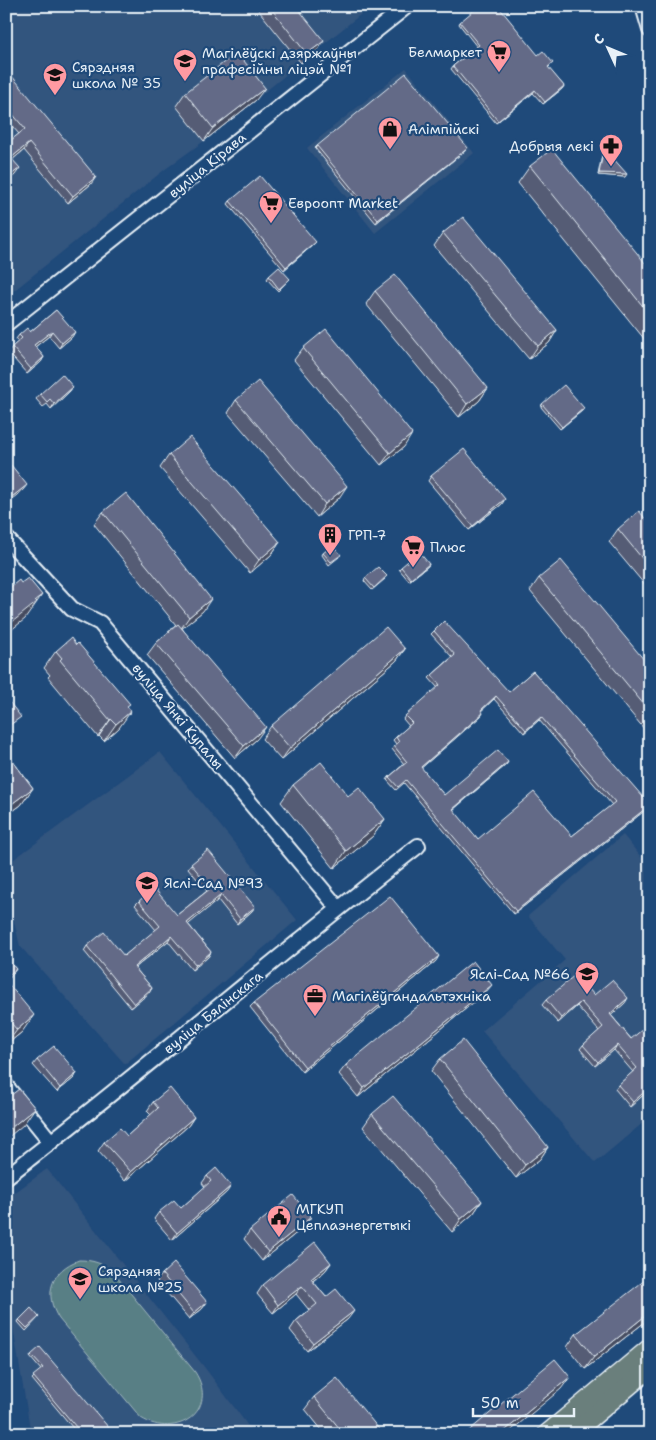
<svg xmlns="http://www.w3.org/2000/svg" width="656" height="1440" viewBox="0 0 656 1440" font-family="'Shantell Sans',sans-serif">
<rect width="100%" height="100%" fill="#1f4a7a"/>
<filter id="ink" filterUnits="userSpaceOnUse"><feTurbulence type="fractalNoise" baseFrequency=".02" numOctaves="2"/><feDisplacementMap in="SourceGraphic" scale="10" xChannelSelector="R" yChannelSelector="G"/><feConvolveMatrix kernelMatrix="1 2 1 2 8 2 1 2 1" color-interpolation-filters="sRGB"/></filter>
<g filter="url(#ink)">
<g fill="#33547e">
<polygon points="6,6 371,6 204,141 164,170 6,297"/>
<polygon points="406,68 474,153 375,233 307,148"/>
<polygon points="160,752 297,920 125,1064 20,946 6,888 6,865"/>
<polygon points="623,835 650,868 650,1117 595,1163 482,1031 565,960 528,916"/>
<polygon points="47,1169 205,1368 254,1434 31,1434 6,1285 6,1199"/>
</g>
<path fill="#597f85" stroke="#a0b8be" d="M79,1260C93,1260 102,1263 113,1272L195,1372C220,1411 176,1440 141,1418L59,1319C43,1294 51,1270 79,1260Z"/>
<g fill="none" stroke-linecap="round" stroke-linejoin="round">
<defs>
<g id="minor">
<polyline points="643,6 650,30"/>
<polyline points="6,324 407,6"/>
<polyline points="6,538 72,609 100,623 338,908"/>
<polyline points="6,1086 51,1142"/>
<path d="M6,1177C146,1069 279,954 418,846"/>
</g>
<g id="major">
<polyline points="547,1434 650,1348"/>
<polyline points="572,1434 650,1368"/>
</g>
</defs>
<use href="#minor" stroke="#e8f1f8" stroke-width="18"/>
<use href="#major" stroke="#e8f1f8" stroke-width="21"/>
<use href="#minor" stroke="#1f4a7a" stroke-width="14"/>
<use href="#major" stroke="#6b7f7c" stroke-width="18"/>
</g>
<g fill="#555c74" stroke="#e8f1f8" fill-rule="evenodd">
<polygon points="121,6 131,6 125,11"/>
<polygon points="255,6 296,6 318,50 301,63"/>
<polygon points="460,22 538,55 551,65 548,68 564,86 562,89 543,104 533,93 496,123 451,69 453,66 477,47 459,24"/>
<polygon points="6,69 91,184 68,203 24,150 13,159 15,175 6,182 6,144 19,134 6,119"/>
<polygon points="185,93 256,100 204,141 176,106"/>
<polygon points="317,146 466,150 376,223 315,148"/>
<polygon points="604,148 625,177 598,175 603,150"/>
<polygon points="530,166 650,269 650,346 518,183"/>
<polygon points="230,201 316,242 314,244 284,270 228,204"/>
<polygon points="443,233 557,330 549,343 529,359 434,246"/>
<polygon points="269,276 290,279 278,291 267,279"/>
<polygon points="375,291 488,388 479,401 459,417 366,304"/>
<polygon points="56,310 72,337 59,348 49,336 35,347 44,357 41,362 27,374 8,352 12,347 18,342 16,339 19,335 30,332"/>
<polygon points="303,348 404,447 381,465 294,360"/>
<polygon points="70,391 51,409 47,404 43,407 36,399 40,394"/>
<polygon points="236,400 339,498 317,517 228,413"/>
<polygon points="542,404 583,410 560,429 541,407"/>
<polygon points="169,455 280,542 271,555 250,573 160,468"/>
<polygon points="431,476 502,504 469,530 428,481"/>
<polygon points="103,512 203,611 182,628 257,739 235,758 147,655 156,643 176,625 94,524"/>
<polygon points="650,524 650,591 609,542 618,529"/>
<polygon points="323,553 339,557 329,565 322,555"/>
<polygon points="429,564 428,566 409,581 399,569 401,567"/>
<polygon points="365,578 385,579 372,590 364,581"/>
<polygon points="539,578 650,667 650,736 530,591"/>
<path d="M434,631L509,692L533,671L648,808L514,914L404,783L396,790L387,780L389,777L404,764L392,749L396,744L393,740L396,737L409,726L403,719L405,716L438,688L429,678L432,675L452,657L431,634ZM494,699L524,733L539,720L612,805L572,836L478,839L453,810L506,765L508,762L444,795L421,768L481,716L483,713L481,711Z"/>
<polygon points="405,649 396,661 281,760 262,739 271,726"/>
<polygon points="56,651 127,707 119,728 104,741 99,736 98,737 48,677 50,675 44,668"/>
<polygon points="6,752 33,788 21,805 6,816"/>
<polygon points="293,785 348,796 385,819 373,836 334,868 281,802"/>
<polygon points="191,864 252,911 237,924 218,900 188,924 211,952 208,957 192,970 168,941 135,968 152,988 149,993 131,1008 84,951 87,946 124,956 156,930 135,905 139,901 177,915 207,891 188,868"/>
<polygon points="6,958 16,969 7,982 22,1032 6,1045"/>
<polygon points="436,961 302,1072 250,1007 254,1003"/>
<polygon points="485,993 358,1097 339,1074 346,1065"/>
<polygon points="594,995 625,1003 611,1015 649,1060 650,1089 630,1107 615,1089 618,1085 633,1072 614,1050 595,1066 580,1049 583,1045 599,1031 577,1006 558,1023 542,1005 546,1000"/>
<polygon points="440,1059 548,1147 540,1159 516,1178 431,1071"/>
<polygon points="37,1060 77,1073 74,1078 57,1092 33,1065"/>
<polygon points="153,1102 194,1117 188,1126 125,1181 98,1151 104,1142 127,1136 151,1115 147,1111"/>
<polygon points="372,1114 482,1201 473,1214 452,1232 363,1127"/>
<polygon points="207,1176 227,1192 172,1240 154,1219 159,1212 181,1208 205,1187 202,1183"/>
<polygon points="305,1226 262,1261 244,1239 250,1230"/>
<polygon points="331,1263 325,1271 313,1281 326,1297 348,1319 307,1351 290,1330 296,1321 309,1310 296,1294 273,1313 257,1294 263,1285"/>
<polygon points="162,1274 207,1302 202,1309 189,1319 157,1281"/>
<polygon points="39,1317 26,1331 18,1322 19,1320"/>
<polygon points="650,1318 585,1369 567,1347 576,1334"/>
<polygon points="31,1355 109,1428 107,1431 104,1434 78,1434 32,1379 41,1370 30,1357"/>
<polygon points="314,1397 383,1434 325,1434 305,1409"/>
</g>
<g fill="#454b5e" stroke="#e8f1f8">
<polygon points="324,41 318,50 301,63 307,54"/>
<polygon points="564,86 562,89 543,104 545,102"/>
<polygon points="265,88 256,100 204,141 213,128"/>
<polygon points="535,90 533,93 496,123 498,121"/>
<polygon points="29,143 24,150 7,164 11,158"/>
<polygon points="468,148 466,150 376,223 378,220"/>
<polygon points="20,168 15,175 6,182 6,179"/>
<polygon points="599,173 627,174 625,177 598,175"/>
<polygon points="96,177 91,184 68,203 73,196"/>
<polygon points="316,242 314,244 284,270 286,267"/>
<polygon points="557,330 549,343 529,359 538,346"/>
<polygon points="52,331 49,336 31,350 34,345"/>
<polygon points="75,332 72,337 59,348 62,343"/>
<polygon points="44,357 41,362 27,374 31,369"/>
<polygon points="73,387 70,391 51,409 54,404"/>
<polygon points="488,388 479,401 459,417 467,404"/>
<polygon points="584,408 583,410 560,429 562,427"/>
<polygon points="412,434 404,447 381,465 390,453"/>
<polygon points="27,485 23,490 6,504 8,500"/>
<polygon points="347,486 339,498 317,517 325,504"/>
<polygon points="505,499 502,504 469,530 473,526"/>
<polygon points="280,542 271,555 250,573 259,560"/>
<polygon points="429,564 428,566 409,581 411,579"/>
<polygon points="42,595 25,619 6,634 6,627"/>
<polygon points="211,599 203,611 180,630 189,617"/>
<polygon points="405,649 396,661 281,760 290,748"/>
<polygon points="496,696 494,699 479,713 481,710"/>
<polygon points="131,711 119,728 104,741 116,724"/>
<polygon points="483,713 481,716 419,770 421,767"/>
<polygon points="541,717 539,720 524,733 526,730"/>
<polygon points="111,719 99,736 98,737 110,720"/>
<polygon points="266,727 257,739 235,758 244,746"/>
<polygon points="508,762 506,765 450,812 453,809"/>
<polygon points="33,788 21,805 6,816 6,813 13,803"/>
<polygon points="650,805 648,808 514,914 516,911"/>
<polygon points="385,819 373,836 334,868 346,851"/>
<polygon points="221,895 218,900 184,928 187,923"/>
<polygon points="255,907 252,911 237,924 240,919"/>
<polygon points="171,936 168,941 131,971 134,967"/>
<polygon points="211,952 208,957 192,970 196,965"/>
<polygon points="439,956 436,961 302,1072 305,1067"/>
<polygon points="16,969 6,983 6,977"/>
<polygon points="492,985 485,993 358,1097 364,1088"/>
<polygon points="152,988 149,993 131,1008 134,1004"/>
<polygon points="628,998 625,1003 607,1019 610,1014"/>
<polygon points="581,1002 577,1006 558,1023 561,1018"/>
<polygon points="34,1015 22,1032 6,1045 17,1030"/>
<polygon points="617,1045 614,1050 595,1066 598,1062"/>
<polygon points="77,1073 74,1078 57,1092 60,1088"/>
<polygon points="650,1087 650,1089 630,1107 633,1102"/>
<polygon points="35,1108 23,1125 6,1139 6,1132"/>
<polygon points="194,1117 188,1126 125,1181 131,1172"/>
<polygon points="548,1147 540,1159 516,1178 525,1165"/>
<polygon points="231,1186 227,1192 172,1240 177,1233"/>
<polygon points="482,1201 473,1214 452,1232 461,1219"/>
<polygon points="311,1217 305,1226 262,1261 268,1252"/>
<polygon points="331,1263 325,1271 305,1287 311,1279"/>
<polygon points="302,1286 296,1294 273,1313 278,1305"/>
<polygon points="207,1302 202,1309 189,1319 194,1313"/>
<polygon points="354,1311 348,1319 307,1351 313,1343"/>
<polygon points="650,1312 650,1318 585,1369 594,1357"/>
<polygon points="570,1377 561,1389 507,1434 501,1434"/>
</g>
<g fill="#636b87" stroke="#e8f1f8" fill-rule="evenodd">
<polygon points="269,6 296,6 324,41 307,54"/>
<polygon points="479,6 498,6 538,55 543,51 553,63 548,67 564,86 545,102 535,90 498,121 453,66 479,45 460,22"/>
<polygon points="237,52 265,88 213,128 185,93"/>
<polygon points="6,69 96,177 73,196 29,143 11,158 20,168 6,179 6,144 25,129 6,106"/>
<polygon points="406,73 468,148 378,220 317,146"/>
<polygon points="604,148 627,174 599,173"/>
<polygon points="552,149 650,269 650,315 530,166"/>
<polygon points="260,176 316,242 286,267 230,201"/>
<polygon points="463,217 557,330 538,346 443,233"/>
<polygon points="279,267 290,279 279,289 269,276"/>
<polygon points="395,275 488,388 467,404 375,291"/>
<polygon points="56,310 75,332 62,343 52,331 34,345 44,357 31,369 12,347 22,338 19,335 27,328 30,332"/>
<polygon points="326,329 412,434 390,453 303,348"/>
<polygon points="62,374 73,387 54,404 50,399 47,402 40,394"/>
<polygon points="258,381 347,486 325,504 236,400"/>
<polygon points="564,385 584,408 562,427 542,404"/>
<polygon points="190,437 280,542 259,560 169,455"/>
<polygon points="464,449 505,499 473,526 431,476"/>
<polygon points="11,465 27,485 8,500 6,498 6,469"/>
<polygon points="126,493 211,599 189,617 103,512"/>
<polygon points="639,511 650,524 650,568 618,529"/>
<polygon points="333,545 341,555 331,562 323,553"/>
<polygon points="419,552 429,564 411,579 401,567"/>
<polygon points="561,560 650,667 650,712 539,578"/>
<polygon points="378,567 387,576 374,588 365,578"/>
<polygon points="28,578 42,595 35,600 37,602 6,627 6,591 19,580 21,583"/>
<path d="M444,621L509,692L533,671L650,805L516,911L406,780L398,787L389,777L407,762L394,746L399,742L396,737L412,723L405,716L440,685L432,675L455,655L434,631ZM496,696L526,730L541,717L615,802L572,836L534,792L478,839L453,809L508,762L498,750L444,795L421,767L483,713L481,710Z"/>
<polygon points="178,624 266,727 244,746 156,643"/>
<polygon points="386,627 405,649 290,748 271,726"/>
<polygon points="71,638 76,645 78,643 130,704 127,706 131,711 116,724 111,719 110,720 60,660 62,658 56,651"/>
<polygon points="6,698 21,717 6,728"/>
<polygon points="6,752 33,788 13,803 6,794"/>
<polygon points="321,762 348,796 359,787 385,819 346,851 293,785"/>
<polygon points="208,850 255,907 240,919 221,895 187,923 211,952 196,965 171,936 134,967 152,988 134,1004 87,946 104,932 124,956 160,926 139,901 154,888 177,915 211,888 191,864"/>
<polygon points="390,896 439,956 305,1067 254,1003"/>
<polygon points="6,958 16,969 6,977"/>
<polygon points="473,961 492,985 364,1088 346,1065"/>
<polygon points="576,974 594,995 612,980 628,998 610,1014 631,1039 650,1023 650,1057 648,1059 650,1061 650,1087 633,1102 618,1085 637,1068 617,1045 598,1062 583,1045 603,1027 581,1002 561,1018 546,1000"/>
<polygon points="6,981 34,1015 17,1030 6,1017"/>
<polygon points="463,1040 548,1147 525,1165 440,1059"/>
<polygon points="54,1046 77,1073 60,1088 37,1060"/>
<polygon points="170,1088 194,1117 131,1172 104,1142 120,1128 127,1136 158,1108 153,1102"/>
<polygon points="19,1089 35,1108 6,1132 6,1099"/>
<polygon points="393,1096 482,1201 461,1219 372,1114"/>
<polygon points="216,1168 231,1186 177,1233 159,1212 174,1200 181,1208 211,1181 207,1176"/>
<polygon points="293,1195 311,1217 268,1252 250,1230"/>
<polygon points="315,1242 331,1263 311,1279 326,1297 336,1289 354,1311 313,1343 296,1321 317,1304 302,1286 278,1305 263,1285"/>
<polygon points="174,1263 207,1302 194,1313 162,1274"/>
<polygon points="650,1276 650,1312 594,1357 576,1334"/>
<polygon points="31,1308 39,1317 27,1328 19,1320"/>
<polygon points="40,1347 109,1428 102,1434 82,1434 33,1376 43,1368 31,1355"/>
<polygon points="555,1359 570,1377 501,1434 465,1434"/>
<polygon points="337,1378 383,1434 344,1434 314,1397"/>
</g>
</g>
<defs>
<symbol id="supermarket-pin" viewBox="-11 -11 22 30"><path d="M0 17L-7.5 6A9.5 9.5 0 1 1 7.5 6Z" fill="#ff9aa2" stroke="#1f4a7a"/><path d="M-6-5.5h2.5l.6 2H6L4.5 2H-2.5L-4.4-4H-6ZM-1.5 3.2a1.3 1.3 0 1 0 .1 0ZM3 3.2a1.3 1.3 0 1 0 .1 0Z" fill="#111"/></symbol>
<symbol id="university-pin" viewBox="-11 -11 22 30"><path d="M0 17L-7.5 6A9.5 9.5 0 1 1 7.5 6Z" fill="#ff9aa2" stroke="#1f4a7a"/><path d="M0-5L7-2L0 1L-7-2ZM-4 1L0 2.5L4 1V4Q0 6-4 4Z" fill="#111"/></symbol>
<symbol id="school-pin" viewBox="-11 -11 22 30"><path d="M0 17L-7.5 6A9.5 9.5 0 1 1 7.5 6Z" fill="#ff9aa2" stroke="#1f4a7a"/><path d="M0-5L7-2L0 1L-7-2ZM-4 1L0 2.5L4 1V4Q0 6-4 4Z" fill="#111"/></symbol>
<symbol id="shop-pin" viewBox="-11 -11 22 30"><path d="M0 17L-7.5 6A9.5 9.5 0 1 1 7.5 6Z" fill="#ff9aa2" stroke="#1f4a7a"/><path d="M-5-2.5h2.3a2.7 3.5 0 0 1 5.4 0H5L5.5 6h-11ZM-1.5-2.5h3a1.5 2.3 0 0 0-3 0Z" fill="#111"/></symbol>
<symbol id="pharmacy-pin" viewBox="-11 -11 22 30"><path d="M0 17L-7.5 6A9.5 9.5 0 1 1 7.5 6Z" fill="#ff9aa2" stroke="#1f4a7a"/><path d="M-2-6h4v4h4v4h-4v4h-4v-4h-4v-4h4Z" fill="#111"/></symbol>
<symbol id="building-pin" viewBox="-11 -11 22 30"><path d="M0 17L-7.5 6A9.5 9.5 0 1 1 7.5 6Z" fill="#ff9aa2" stroke="#1f4a7a"/><path d="M-4-6H4V6H1V3H-1V6H-4ZM-2.5-4.3h1.7v1.8h-1.7ZM.8-4.3h1.7v1.8H.8ZM-2.5-1h1.7V.8h-1.7ZM.8-1h1.7V.8H.8Z" fill="#111"/></symbol>
<symbol id="office-pin" viewBox="-11 -11 22 30"><path d="M0 17L-7.5 6A9.5 9.5 0 1 1 7.5 6Z" fill="#ff9aa2" stroke="#1f4a7a"/><path d="M-6-3h4V-5.5h4V-3h4V5H-6ZM-1-4.5V-3h2v-1.5ZM-6 0V1H6V0Z" fill="#111"/></symbol>
<symbol id="civic-pin" viewBox="-11 -11 22 30"><path d="M0 17L-7.5 6A9.5 9.5 0 1 1 7.5 6Z" fill="#ff9aa2" stroke="#1f4a7a"/><path d="M-.6-6.5H3V-4.5H.6V-3L4-1V1h2V6H-6V1h2V-1L-.6-3ZM-1.2 2.5V6h2.4V2.5Z" fill="#111"/></symbol>
</defs>
<g fill-rule="evenodd">
<use href="#supermarket-pin" x="485" y="38" width="28" height="38"/>
<use href="#university-pin" x="171" y="47" width="28" height="38"/>
<use href="#school-pin" x="41" y="61" width="28" height="38"/>
<use href="#shop-pin" x="376" y="115" width="28" height="38"/>
<use href="#pharmacy-pin" x="597" y="132" width="28" height="38"/>
<use href="#supermarket-pin" x="257" y="189" width="28" height="38"/>
<use href="#building-pin" x="316" y="521" width="28" height="38"/>
<use href="#supermarket-pin" x="399" y="533" width="28" height="38"/>
<use href="#school-pin" x="133" y="869" width="28" height="38"/>
<use href="#school-pin" x="573" y="960" width="28" height="38"/>
<use href="#office-pin" x="301" y="982" width="28" height="38"/>
<use href="#civic-pin" x="265" y="1203" width="28" height="38"/>
<use href="#school-pin" x="66" y="1265" width="28" height="38"/>
</g>
<g text-anchor="middle" dominant-baseline="central" stroke-width="4.5" stroke-linejoin="round" paint-order="stroke">
<g font-size="14" fill="#e8f1f8" stroke="#1f4a7a" text-anchor="start">
<text x="482" y="52" text-anchor="end">Белмаркет</text>
<text x="202" y="53">Магілёўскі дзяржаўны<tspan x="202" dy="16">прафесійны ліцэй №1</tspan></text>
<text x="72" y="67">Сярэдняя<tspan x="72" dy="16">школа № 35</tspan></text>
<text x="408" y="129">Алімпійскі</text>
<text x="594" y="146" text-anchor="end">Добрыя лекі</text>
<text x="288" y="203">Евроопт Market</text>
<text x="348" y="535">ГРП-7</text>
<text x="430" y="547">Плюс</text>
<text x="164" y="883">Яслі-Сад №93</text>
<text x="570" y="974" text-anchor="end">Яслі-Сад №66</text>
<text x="332" y="996">Магілёўгандальтэхніка</text>
<text x="296" y="1209">МГКУП<tspan x="296" dy="16">Цеплаэнергетыкі</tspan></text>
<text x="98" y="1271">Сярэдняя<tspan x="98" dy="16">школа №25</tspan></text>
</g>
<g font-size="14" fill="#e8f1f8" stroke="#1f4a7a">
<text transform="translate(207 165) rotate(-39)">вуліца Кірава</text>
<text transform="translate(178 716) rotate(50)">вуліца Янкі Купалы</text>
<text transform="translate(213 1012) rotate(-39)">вуліца Бялінскага</text>
</g>
</g>
<rect width="656" height="1440" fill="none" stroke="#1f4a7a" stroke-width="25"/>
<rect x="12" y="12" width="631" height="1415" fill="none" stroke="#e8f1f8" stroke-width="2" filter="url(#ink)"/>
<g transform="translate(608 48) rotate(314)" stroke="#1f4a7a" stroke-width="4" paint-order="stroke">
<path d="M0-4L9 19L0 12L-9 19Z" fill="#e8f1f8"/>
<text y="-8" font-size="14" font-weight="bold" text-anchor="middle" fill="#e8f1f8">С</text>
</g>
<path d="M473 1408v8h101v-8" fill="none" stroke="#e8f1f8" stroke-width="2.5"/>
<text x="481" y="1408" font-size="15" fill="#e8f1f8" stroke="#1f4a7a" stroke-width="4" paint-order="stroke">50 m</text>
</svg>
